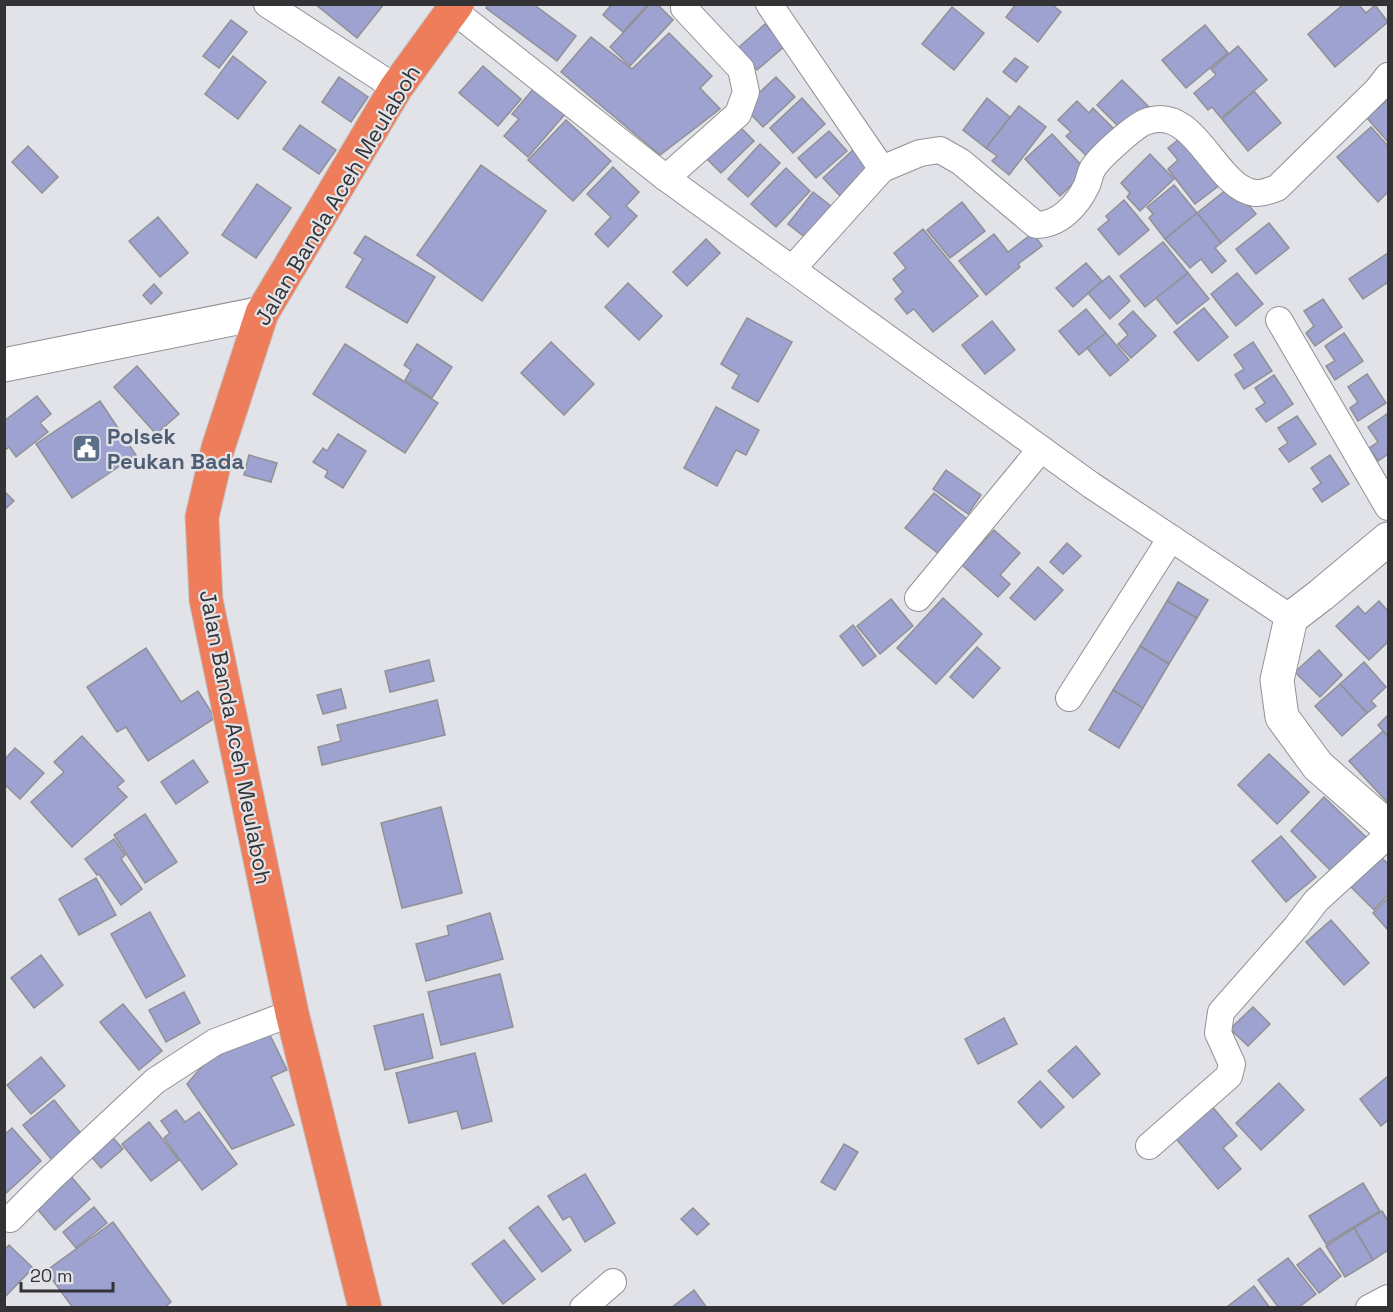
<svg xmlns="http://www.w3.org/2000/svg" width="1393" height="1312" viewBox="0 0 1393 1312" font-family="'Space Grotesk',sans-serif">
<rect width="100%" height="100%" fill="#e2e3e8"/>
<g fill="#9da2d0" stroke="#909095" stroke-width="1.5">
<polygon points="315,4 384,4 357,38"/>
<polygon points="488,4 533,4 576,36 557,61 486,8"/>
<polygon points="612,4 648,4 623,32 603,15"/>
<polygon points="650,4 657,4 673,20 630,66 610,47"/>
<polygon points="1016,4 1051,4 1061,12 1038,42 1006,17"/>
<polygon points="1344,4 1358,4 1366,13 1375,5 1388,22 1335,67 1308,34"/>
<polygon points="952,7 984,33 954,70 922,44"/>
<polygon points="231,20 247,32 219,68 203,56"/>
<polygon points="765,24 785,46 757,70 738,48"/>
<polygon points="1205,25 1228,53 1186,88 1162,60"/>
<polygon points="669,33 712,76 700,88 720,109 660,155 561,72 591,37 632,69"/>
<polygon points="1238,46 1267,80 1221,118 1212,107 1208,110 1194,93 1216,75 1211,69"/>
<polygon points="233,56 266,82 238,119 205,94"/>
<polygon points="1015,58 1028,67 1016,82 1003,72"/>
<polygon points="483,66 521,99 498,126 459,93"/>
<polygon points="339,77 368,97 351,122 322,102"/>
<polygon points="776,77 795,97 763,127 744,107"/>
<polygon points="1122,80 1149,107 1124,132 1097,105"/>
<polygon points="534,88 565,114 528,157 504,136 519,119 512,114"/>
<polygon points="1254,91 1281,123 1248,151 1222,119"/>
<polygon points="802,98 825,124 793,153 770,128"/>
<polygon points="987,98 1010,117 986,148 963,130"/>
<polygon points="1388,99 1388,142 1367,118"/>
<polygon points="1077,101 1089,113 1093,108 1121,136 1094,163 1066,136 1071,132 1058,120"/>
<polygon points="1019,106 1046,127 1009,175 992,161 997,156 986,148"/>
<polygon points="566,120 611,161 573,201 528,160"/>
<polygon points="734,121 754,141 721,173 701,153"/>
<polygon points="300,125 336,150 319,174 283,149"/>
<polygon points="1371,127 1388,146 1388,192 1378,202 1337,157"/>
<polygon points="829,131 847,151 816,178 798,158"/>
<polygon points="1052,134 1087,171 1060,196 1025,159"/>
<polygon points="1184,135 1221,184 1195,204 1168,169 1178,160 1168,148"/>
<polygon points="760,144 780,163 748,197 728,179"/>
<polygon points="28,146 58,177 42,193 12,162"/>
<polygon points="853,150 874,171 844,200 823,178"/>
<polygon points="1150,154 1174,179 1140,211 1127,197 1130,193 1121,183"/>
<polygon points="481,165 546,211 482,301 417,255"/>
<polygon points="613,167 639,192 626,206 637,216 608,247 595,234 611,217 587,194"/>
<polygon points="786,168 810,191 776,227 751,204"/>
<polygon points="257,184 291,208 256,258 222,235"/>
<polygon points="1174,185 1197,213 1165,239 1149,218 1153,214 1147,207"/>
<polygon points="1232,185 1256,214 1221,243 1197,213"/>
<polygon points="813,192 836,210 811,242 788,224"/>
<polygon points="1124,200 1149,230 1119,255 1098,229 1109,220 1106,216"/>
<polygon points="962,202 985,231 950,258 927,230"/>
<polygon points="1197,213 1221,243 1215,248 1226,261 1212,273 1201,259 1190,268 1165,239"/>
<polygon points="158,217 188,253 160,277 129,241"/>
<polygon points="1269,223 1289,248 1256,274 1236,249"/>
<polygon points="923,229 978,296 933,332 914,309 907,314 895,299 903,292 893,279 906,268 894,253"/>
<polygon points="1033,233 1042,246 1018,264 1020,267 986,295 959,261 994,234 1008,252"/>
<polygon points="365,236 435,277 407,323 346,287 363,259 354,253"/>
<polygon points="706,239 720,253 687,286 673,272"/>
<polygon points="1163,242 1188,273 1145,307 1120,276"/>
<polygon points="1388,253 1388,282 1363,299 1349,279"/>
<polygon points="1086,263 1102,281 1073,307 1056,288"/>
<polygon points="1188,273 1209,299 1177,324 1156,298"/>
<polygon points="1237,273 1263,304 1236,326 1211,294"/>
<polygon points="1109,276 1130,301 1110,319 1088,293"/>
<polygon points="628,283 662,316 639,340 605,307"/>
<polygon points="154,284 162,293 151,304 143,295"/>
<polygon points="1323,299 1342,327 1315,346 1306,333 1314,326 1304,311"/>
<polygon points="1204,308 1228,337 1198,361 1174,332"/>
<polygon points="1086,309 1106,333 1079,355 1059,331"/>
<polygon points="1133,311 1156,336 1131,358 1118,344 1128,335 1119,324"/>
<polygon points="747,318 792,342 758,402 732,388 739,375 721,364"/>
<polygon points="992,321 1015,350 985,374 962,345"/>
<polygon points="1106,333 1129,360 1110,376 1087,348"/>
<polygon points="1344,333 1363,361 1335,380 1326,366 1335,361 1325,346"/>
<polygon points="551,342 594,384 564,415 521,373"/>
<polygon points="1253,342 1272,371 1244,389 1235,375 1244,369 1234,355"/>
<polygon points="345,344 438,403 405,453 313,394"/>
<polygon points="417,344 452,367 432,398 405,380 411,370 404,365"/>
<polygon points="137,366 179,414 156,434 114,387"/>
<polygon points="1367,374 1386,403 1358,421 1350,408 1358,402 1348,387"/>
<polygon points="1274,375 1293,404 1266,422 1256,409 1265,403 1255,388"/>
<polygon points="37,396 51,414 40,423 48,432 16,457 9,447 4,451 4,421"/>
<polygon points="100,401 136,455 72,498 36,444"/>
<polygon points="716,407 759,430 746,455 736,450 717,486 684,468"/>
<polygon points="1387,414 1388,417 1388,454 1378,461 1369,448 1378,442 1368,427"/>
<polygon points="1297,416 1316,444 1289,462 1279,449 1288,443 1278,428"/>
<polygon points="338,434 366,451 343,488 325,477 328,471 313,462 323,448 327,451"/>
<polygon points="249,455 277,463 271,482 244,475"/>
<polygon points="1330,455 1349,484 1322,502 1313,489 1321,483 1311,468"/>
<polygon points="946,470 981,495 968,514 933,489"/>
<polygon points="4,491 14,501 4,510"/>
<polygon points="934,493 971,522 943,557 905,528"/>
<polygon points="994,530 1020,553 1000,575 1010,584 998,597 962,565"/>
<polygon points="1067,543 1081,556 1063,574 1050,562"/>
<polygon points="1038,567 1063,590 1035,620 1010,598"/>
<polygon points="1178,582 1208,600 1197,618 1167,601"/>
<polygon points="943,598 982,634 936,684 897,648"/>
<polygon points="891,599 913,626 880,654 857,626"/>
<polygon points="1167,601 1197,618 1169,664 1140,646"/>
<polygon points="1379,601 1388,611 1388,642 1369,660 1336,626 1358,606 1365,614"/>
<polygon points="853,625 876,656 863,666 840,636"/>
<polygon points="1140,646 1169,664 1143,708 1113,690"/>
<polygon points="977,647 1000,668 973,698 950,677"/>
<polygon points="146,648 181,702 198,691 215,718 148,761 126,727 117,732 87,687"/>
<polygon points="1319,650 1342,675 1320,697 1295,672"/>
<polygon points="429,660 434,681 390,692 385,671"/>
<polygon points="1364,662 1386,687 1371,701 1376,706 1367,713 1340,684"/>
<polygon points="1340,684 1367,713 1342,736 1315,706"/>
<polygon points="341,689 346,708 323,714 317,695"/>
<polygon points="1113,690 1143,708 1119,748 1089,730"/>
<polygon points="437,700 445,735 322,765 318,747 341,741 337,725"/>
<polygon points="1388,715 1388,737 1378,725"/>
<polygon points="1383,731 1388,737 1388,801 1387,802 1349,761"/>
<polygon points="82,736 124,781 117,787 127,797 72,847 31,802 64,772 54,762"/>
<polygon points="15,748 44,773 20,799 4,784 4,760"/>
<polygon points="1269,754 1309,792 1277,824 1238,785"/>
<polygon points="193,760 208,782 176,804 161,782"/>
<polygon points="1324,797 1366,837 1332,872 1291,831"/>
<polygon points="441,807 462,893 402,908 381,823"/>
<polygon points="145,814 177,862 145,883 114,835"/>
<polygon points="1281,836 1316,877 1286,902 1252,861"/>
<polygon points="114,839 125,855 121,859 142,889 121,905 99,874 97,875 85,859"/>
<polygon points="1377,853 1388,864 1388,895 1374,910 1347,883"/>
<polygon points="96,878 116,915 79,935 59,899"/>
<polygon points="1388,898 1388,930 1373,913"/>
<polygon points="150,912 185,976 146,998 111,934"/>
<polygon points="490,913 503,959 426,981 416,944 449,935 447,926"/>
<polygon points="1331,920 1369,963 1344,985 1306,942"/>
<polygon points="41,955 63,985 34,1008 11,978"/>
<polygon points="500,974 513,1027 441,1045 428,992"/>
<polygon points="184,992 200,1023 166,1042 149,1010"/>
<polygon points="123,1004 162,1051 139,1070 100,1022"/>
<polygon points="1253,1007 1270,1024 1248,1046 1230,1029"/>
<polygon points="423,1014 433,1058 385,1070 374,1026"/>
<polygon points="1004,1018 1017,1044 978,1064 965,1039"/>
<polygon points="267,1029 287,1070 271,1077 294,1125 232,1149 187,1084 211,1056"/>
<polygon points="1076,1046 1100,1074 1073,1098 1048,1071"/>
<polygon points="475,1053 492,1121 462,1129 457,1111 409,1123 396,1073"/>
<polygon points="41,1057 65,1086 31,1114 7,1085"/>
<polygon points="1388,1076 1388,1120 1381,1126 1360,1099"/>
<polygon points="1040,1081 1064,1107 1041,1128 1018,1102"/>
<polygon points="1279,1083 1304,1110 1261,1150 1236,1123"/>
<polygon points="54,1100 82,1135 52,1160 23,1125"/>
<polygon points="1210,1104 1237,1136 1223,1148 1241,1169 1218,1189 1173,1135"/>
<polygon points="176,1110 185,1122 199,1112 237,1164 202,1190 164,1138 170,1133 161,1121"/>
<polygon points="149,1122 179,1160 151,1181 122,1144"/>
<polygon points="12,1128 41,1161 5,1194 4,1135"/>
<polygon points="107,1131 123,1149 101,1168 86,1150"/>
<polygon points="844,1144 858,1152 835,1190 821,1182"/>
<polygon points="69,1174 90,1199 55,1230 34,1205"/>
<polygon points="585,1174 615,1223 585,1242 570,1216 563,1220 548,1196"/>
<polygon points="1363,1183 1380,1211 1326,1244 1309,1216"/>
<polygon points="538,1206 571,1250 542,1272 509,1228"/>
<polygon points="94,1207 107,1223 76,1248 63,1232"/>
<polygon points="693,1208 709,1224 697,1235 681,1219"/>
<polygon points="1382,1211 1388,1221 1388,1250 1373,1260 1354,1228"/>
<polygon points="113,1222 171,1302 164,1308 73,1308 46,1271"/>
<polygon points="1354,1228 1373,1260 1345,1277 1326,1246"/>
<polygon points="504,1240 535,1279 503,1304 472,1264"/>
<polygon points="9,1245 33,1268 4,1298 4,1250"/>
<polygon points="1320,1248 1341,1276 1319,1293 1297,1265"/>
<polygon points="1288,1258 1316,1294 1298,1308 1279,1308 1258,1280"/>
<polygon points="1254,1286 1270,1308 1230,1308 1228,1306"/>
<polygon points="694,1290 707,1308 671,1308"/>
</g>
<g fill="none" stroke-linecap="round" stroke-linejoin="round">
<defs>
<g id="street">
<polyline points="267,4 396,88"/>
<polyline points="769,4 882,169"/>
<polyline points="453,10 666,178 1091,485 1291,618"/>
<polyline points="666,178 738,114 746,92 741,69 684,8"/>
<path d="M793,268L882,169L920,153L940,150L961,162L1036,225C1059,225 1077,206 1087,185C1089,180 1090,173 1093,168C1100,157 1136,124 1148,121C1196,105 1215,188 1255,193C1261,194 1271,190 1277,188L1377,90L1388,76"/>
<polyline points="1279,320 1388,507"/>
<polyline points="918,598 1041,449"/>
<polyline points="1069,698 1171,538"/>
<polyline points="1149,1146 1229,1076 1232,1064 1218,1033 1221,1012 1296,927 1316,901 1388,835"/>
<polyline points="10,1219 50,1179 155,1081 215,1042 292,1013"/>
<polyline points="583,1308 613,1282"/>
<polyline points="1369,1308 1388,1298"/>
</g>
<g id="secondary">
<polyline points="4,365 262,313"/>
<polyline points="1388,539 1321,595 1291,618 1277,680 1282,717 1318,766 1388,827"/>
</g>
<polyline id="highway" points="365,1308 292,1013 206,600 202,517 218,448 262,313 396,88 457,4"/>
</defs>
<use href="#street" stroke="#919195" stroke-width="28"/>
<use href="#secondary" stroke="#919195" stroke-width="35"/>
<use href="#highway" stroke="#c2c2c2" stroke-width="35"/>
<use href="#street" stroke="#fff" stroke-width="26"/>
<use href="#secondary" stroke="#fff" stroke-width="33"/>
<use href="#highway" stroke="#ee7e5b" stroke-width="33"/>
</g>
<defs>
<symbol id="civic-square" viewBox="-11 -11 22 22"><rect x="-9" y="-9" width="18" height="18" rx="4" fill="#5c6f8a" stroke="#e2e3e8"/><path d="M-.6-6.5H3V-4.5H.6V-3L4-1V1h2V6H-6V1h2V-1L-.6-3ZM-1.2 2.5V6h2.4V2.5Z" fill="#fff"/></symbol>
</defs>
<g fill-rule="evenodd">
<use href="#civic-square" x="70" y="432" width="33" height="33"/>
</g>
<g text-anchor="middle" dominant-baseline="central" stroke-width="4.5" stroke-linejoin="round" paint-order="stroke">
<g font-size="22" fill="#333335" stroke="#e2e3e8">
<text transform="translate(337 195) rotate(-59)">Jalan Banda Aceh Meulaboh</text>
<text transform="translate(236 737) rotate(79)">Jalan Banda Aceh Meulaboh</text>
</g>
<g font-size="22" font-weight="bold" fill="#4e5e75" stroke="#e2e3e8" text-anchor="start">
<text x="107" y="436">Polsek<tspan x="107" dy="25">Peukan Bada</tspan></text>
</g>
</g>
<rect width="1393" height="1312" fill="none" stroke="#333335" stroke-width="12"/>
<path d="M21 1282v9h92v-9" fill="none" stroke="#333335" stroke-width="3"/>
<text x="30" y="1282" font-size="18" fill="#333335" stroke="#e2e3e8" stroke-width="4.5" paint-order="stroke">20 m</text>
</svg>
